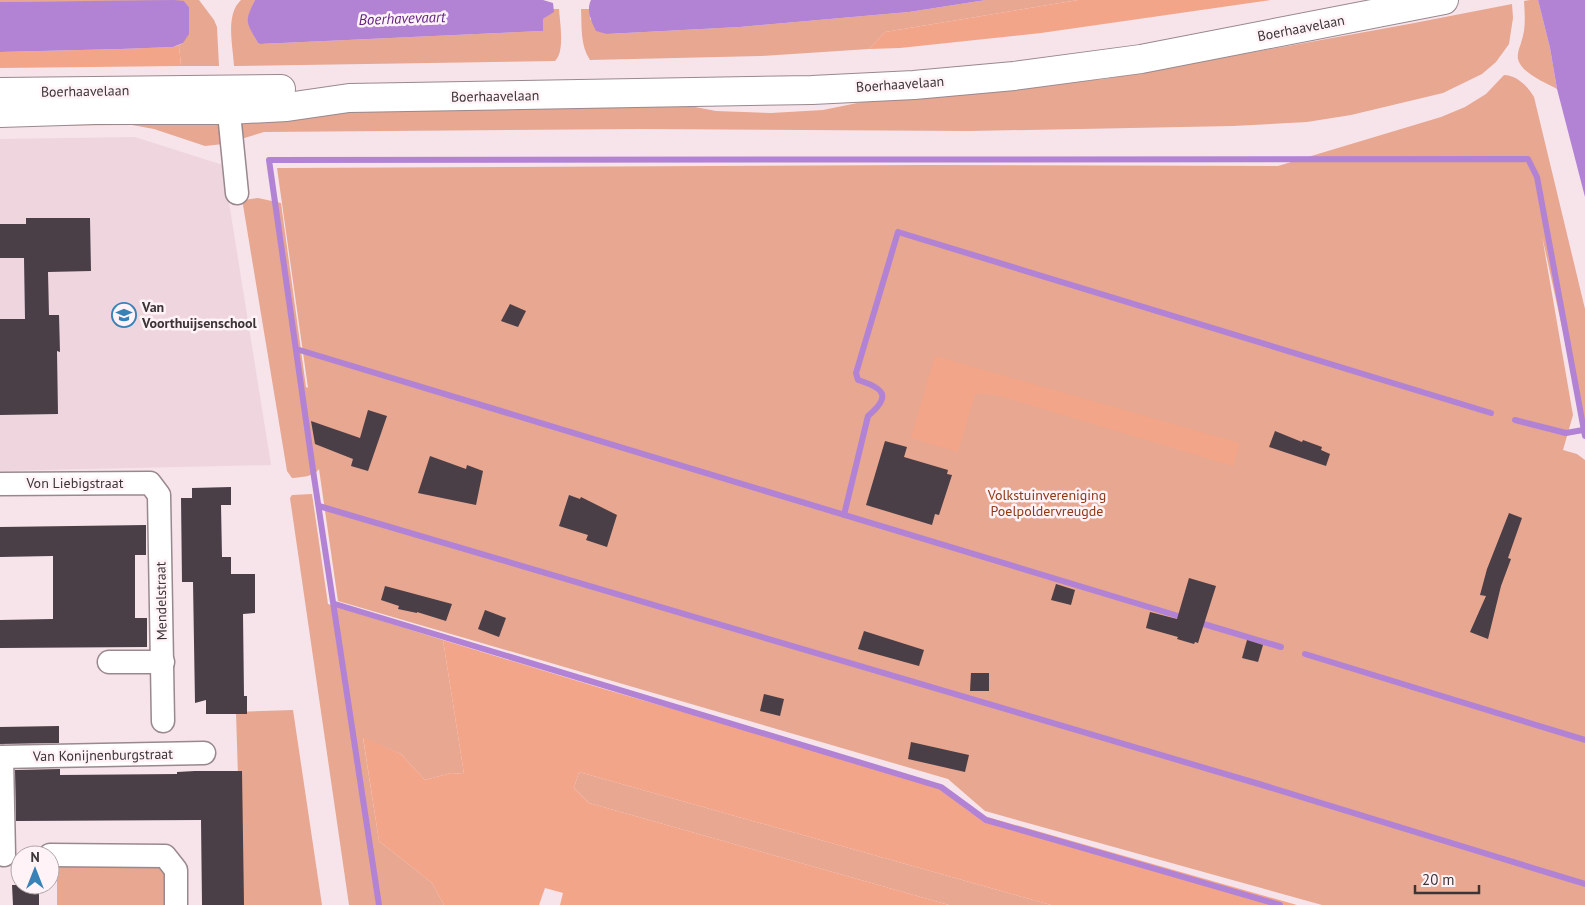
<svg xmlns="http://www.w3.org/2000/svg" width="1585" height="905" viewBox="0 0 1585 905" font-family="'PT Sans',sans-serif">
<rect width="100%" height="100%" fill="#f7e4ea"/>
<polygon fill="#efd5de" points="135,137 223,165 271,465 0,471 0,139"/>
<g fill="#e7a791">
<polygon points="0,0 199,0 214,20 217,27 219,66 181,66 179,45 183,43 188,20 189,7 184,1 0,2"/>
<path d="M241,0H255C245,22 247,22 258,43L260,44L543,31V19L553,12V9H559C560,23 565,52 555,61L234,66C233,46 225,15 241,0Z"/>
<path d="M986,0H1078L885,32L869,49L761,56L590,60C580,45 582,27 581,9H590V19L607,34L740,27L909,12Z"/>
<path d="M1530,0H1538L1550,48L1557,89C1546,83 1524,74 1519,62C1516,56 1519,49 1521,43C1526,29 1525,16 1524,1Z"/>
<polygon points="1512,4 1513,18 1509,44 1496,62 1482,74 1443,93 1351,115 1307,122 1233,126 970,131 641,129 264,132 238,140 236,131 247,113 385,108 695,107 716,111 771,113 823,110 872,100 1105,79 1409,24"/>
<path d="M1504,75C1517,75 1528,87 1534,97L1585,309V432L1542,236L1573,415L1563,450L1577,454L1585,460V905H1322L985,811L948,779L338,601L319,469C313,477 302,477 292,478L287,471L243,205L244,200L258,198L281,203L306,387L308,388L277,168L927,165L1278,166L1441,117L1465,107L1486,94Z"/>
<polygon points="207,114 221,128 223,144 205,146 154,129 132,125 0,126"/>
<polygon points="312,494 328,604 443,640 464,774 451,773 425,780 401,754 363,738 379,841 432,883 444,905 349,905 290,498 292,495"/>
<polygon points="293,710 322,905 242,905 236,712"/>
<polygon points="579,772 1051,905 949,905 589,803 574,788"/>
<path d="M150,862C173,875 168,882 169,905H57V863Z"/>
</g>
<g fill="#f3a589">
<polygon points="1078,0 1271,0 1041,33 900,48 869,49 885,32"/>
<polygon points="179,45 181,66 0,68 0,52 121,49 173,47"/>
<polygon points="935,356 1240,443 1233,466 1000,396 980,393 975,395 958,452 911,438"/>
<polygon points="443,640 604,689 937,786 970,812 1297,905 1051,905 579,772 574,788 589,803 949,905 560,905 563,893 545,888 539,905 444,905 432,883 379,841 363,737 401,754 425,780 451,773 464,774"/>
</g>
<g fill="#b283d4">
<polygon points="174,0 184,1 189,7 189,34 183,43 173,47 121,49 0,52 0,2"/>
<path d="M255,0H543L553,3L554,12L543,19V31L260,44L258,43C246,22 244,22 255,0Z"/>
<path d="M591,0H986L909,12L740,27L607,34L596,31C591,21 586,10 591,0Z"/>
<polygon points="1538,0 1585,0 1585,197 1557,89 1550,48"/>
</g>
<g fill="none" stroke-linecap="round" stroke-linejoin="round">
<g stroke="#b283d4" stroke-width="6">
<polyline points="296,349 1185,618"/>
<polyline points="1515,420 1566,433 1583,430"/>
<polyline points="319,506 1259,784 1585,884"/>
<path d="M844,515L868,416C892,396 884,388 858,380L856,373L898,232L1491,413"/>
<polyline points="335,604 941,787 986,820 1280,905"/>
<polyline points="1197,622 1281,647"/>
<polyline points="1305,654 1585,740"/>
<polyline points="379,905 314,477 269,160 1528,159 1537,177 1585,436"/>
</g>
</g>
<g fill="#4a3e47">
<polygon points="26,218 90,218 91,271 48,272 49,315 59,315 60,352 57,351 58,414 0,415 0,319 25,319 24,258 0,258 0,224 26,224"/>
<polygon points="510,304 526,311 518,327 501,321"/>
<polygon points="368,410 387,416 368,471 351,466 353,459 315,444 311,421 360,438"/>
<polygon points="1275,431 1302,442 1303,440 1322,447 1321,450 1330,454 1326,466 1269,447"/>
<polygon points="885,441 907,447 904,457 948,470 947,474 952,475 939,515 935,514 932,525 866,505"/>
<polygon points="430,456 466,469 467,465 483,471 476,505 418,493"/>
<polygon points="231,487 231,505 221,505 222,557 231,557 231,574 255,574 255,613 243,614 244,696 247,696 247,714 206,714 206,700 195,703 193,582 182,582 181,498 192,498 192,488"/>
<polygon points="569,495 580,499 581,497 617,515 607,547 586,540 588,535 559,526"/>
<polygon points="1509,513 1522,518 1508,558 1511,559 1501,586 1488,639 1470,632 1486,596 1480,595 1487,569"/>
<polygon points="146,525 146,555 135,555 135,618 147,618 147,647 0,648 0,620 53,619 53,556 0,557 0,527"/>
<polygon points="1189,578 1216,586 1198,643 1195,642 1194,644 1177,639 1178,637 1146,628 1150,612 1177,619"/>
<polygon points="1056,584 1075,590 1071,605 1051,600"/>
<polygon points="385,586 452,604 446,621 417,612 417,613 398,609 399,606 381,600"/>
<polygon points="485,610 506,618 499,637 478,629"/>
<polygon points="864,631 924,650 919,666 858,649"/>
<polygon points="1247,640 1263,645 1258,662 1242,658"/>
<polygon points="971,673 989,673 989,691 970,691"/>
<polygon points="764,694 784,699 780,716 760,711"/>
<polygon points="59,726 59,743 0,744 0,727"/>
<polygon points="911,742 969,755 965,772 908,759"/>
<polygon points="60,769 60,775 177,774 177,772 195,771 242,771 244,905 202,905 201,820 16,821 15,770"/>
<polygon points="12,885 39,885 39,905 13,905"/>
</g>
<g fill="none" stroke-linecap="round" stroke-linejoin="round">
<defs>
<g id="minor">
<polyline points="227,93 237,193"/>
<polyline points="0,484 150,483 159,495 163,721"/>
<polyline points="109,662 163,662"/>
<polyline points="0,757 204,753"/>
<polyline points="2,757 4,855"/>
<polyline points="50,855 165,856 176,870 176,905"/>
</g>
<g id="major">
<polyline points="0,92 281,89"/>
<polyline points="0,113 95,110 227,110 287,107 349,98 812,90 914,85 1014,76 1141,59 1444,0"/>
</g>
</defs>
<use href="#minor" stroke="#99888e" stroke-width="25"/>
<use href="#major" stroke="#99888e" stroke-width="30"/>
<use href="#minor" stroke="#fff" stroke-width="22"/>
<use href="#major" stroke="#fff" stroke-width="28"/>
</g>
<defs>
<symbol id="school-ring" viewBox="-11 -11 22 22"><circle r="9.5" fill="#fff3f7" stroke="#3982b6" stroke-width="1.5"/><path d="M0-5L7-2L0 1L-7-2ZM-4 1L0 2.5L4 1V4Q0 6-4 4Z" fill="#3982b6"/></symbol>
</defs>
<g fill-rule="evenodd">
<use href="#school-ring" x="110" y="301" width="28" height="28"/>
</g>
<g text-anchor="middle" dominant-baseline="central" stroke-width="5" stroke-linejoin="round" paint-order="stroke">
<g font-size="14" fill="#3c3537" stroke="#fff3f7">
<text transform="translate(1301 28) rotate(-11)">Boerhaavelaan</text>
<text transform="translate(900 84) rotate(-4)">Boerhaavelaan</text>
<text transform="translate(85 91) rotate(-1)">Boerhaavelaan</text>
<text transform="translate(495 96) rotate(-1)">Boerhaavelaan</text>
<text x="75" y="483">Von Liebigstraat</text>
<text transform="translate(161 601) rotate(-91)">Mendelstraat</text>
<text transform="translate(103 755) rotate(-1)">Van Konijnenburgstraat</text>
</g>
<g font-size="14" font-weight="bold" fill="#3c3537" stroke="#fff3f7" text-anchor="start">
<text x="142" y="307">Van<tspan x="142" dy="16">Voorthuijsenschool</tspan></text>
</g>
<g font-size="14" fill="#8e3916" stroke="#fff3f7">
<text x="1047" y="495">Volkstuinvereniging<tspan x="1047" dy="16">Poelpoldervreugde</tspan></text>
</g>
<g font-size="15" font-style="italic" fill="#612485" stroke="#fff3f7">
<text transform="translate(402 18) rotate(-2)">Boerhavevaart</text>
</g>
</g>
<g transform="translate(35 870)"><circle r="24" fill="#fff3f7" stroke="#b1a7aa"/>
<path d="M0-4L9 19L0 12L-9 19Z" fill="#3982b6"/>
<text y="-8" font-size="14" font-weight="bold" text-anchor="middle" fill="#3c3537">N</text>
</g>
<path d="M1415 885v8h64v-8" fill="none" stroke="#3c3537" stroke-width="2.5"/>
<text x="1422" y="885" font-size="15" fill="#3c3537" stroke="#fff3f7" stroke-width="4" paint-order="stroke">20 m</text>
</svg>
